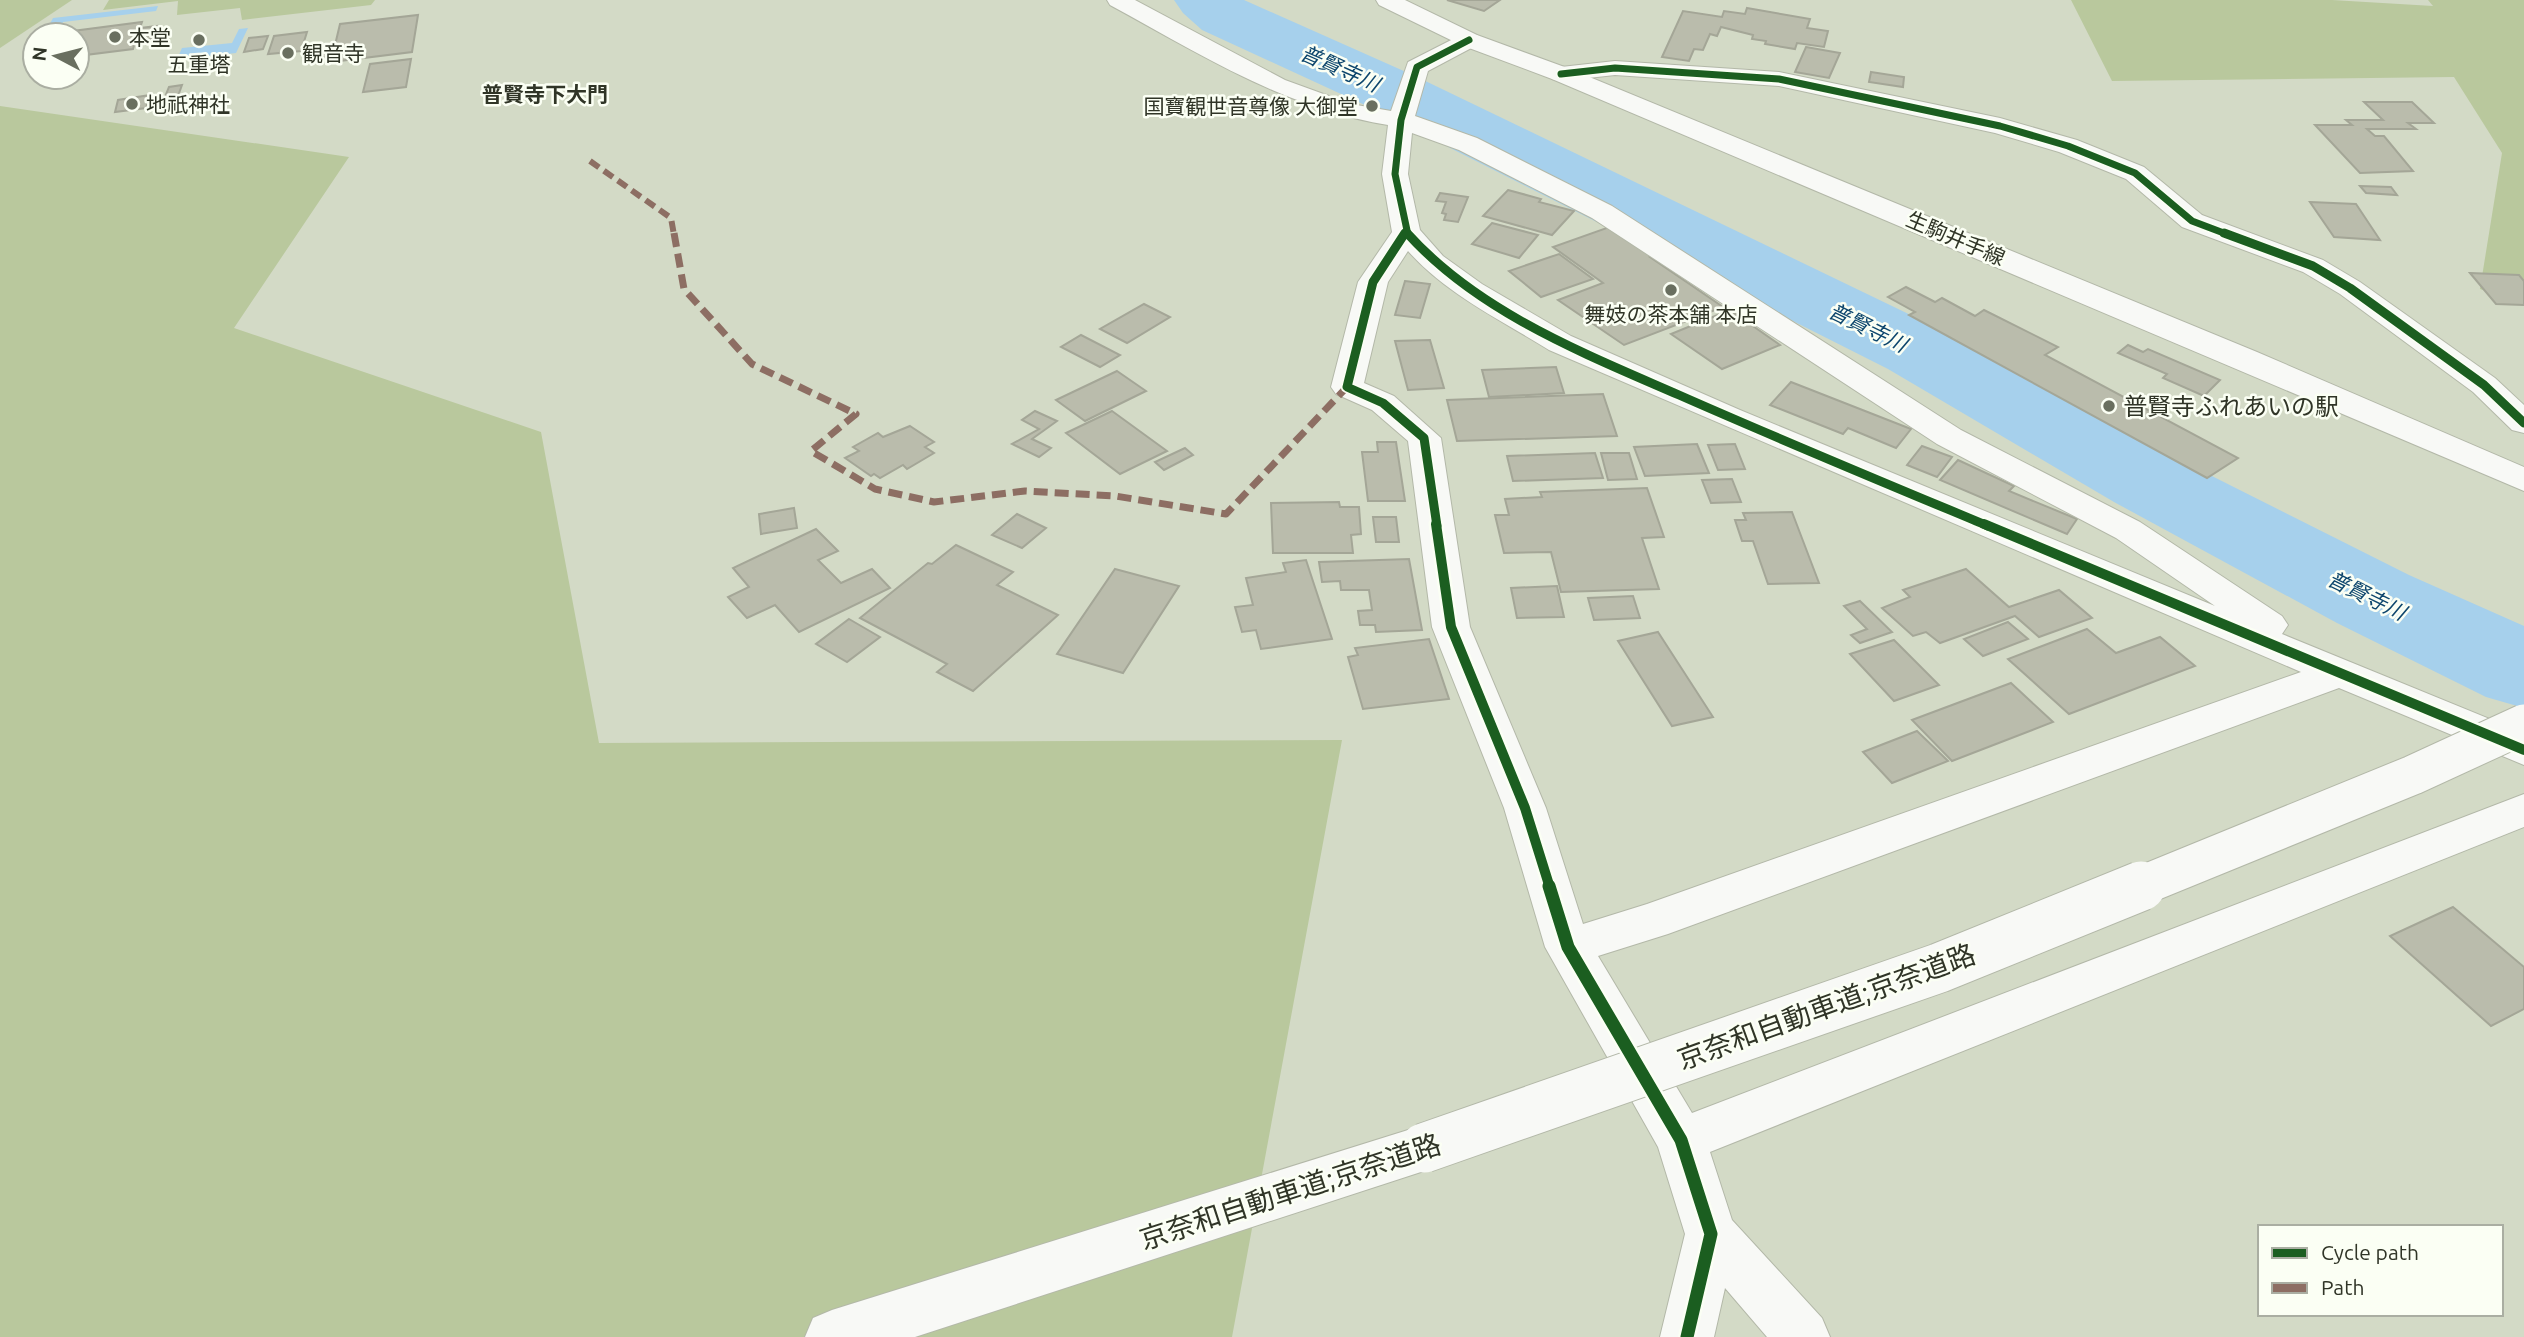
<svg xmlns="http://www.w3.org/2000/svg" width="2524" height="1337" viewBox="0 0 2524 1337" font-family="Ubuntu,'Noto Sans JP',sans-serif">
<rect width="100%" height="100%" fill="#d3dac6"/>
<g fill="#b9c89d">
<polygon points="0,0 72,0 0,48"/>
<polygon points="109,0 375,0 371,5 242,20 240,8 177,15 178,1 103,10"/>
<polygon points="2071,0 2332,0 2433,6 2428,0 2524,0 2524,304 2480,289 2502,153 2454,77 2112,81"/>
<polygon points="0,106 349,157 234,328 541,432 599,743 1342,740 1232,1337 0,1337"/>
</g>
<g fill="#a6d0ec">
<polygon points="158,6 156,11 63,22 57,35 44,35 53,18"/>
<polygon points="248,28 236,53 177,59 182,48 232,43 239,29"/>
</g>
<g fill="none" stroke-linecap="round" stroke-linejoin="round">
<polygon fill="#a6d0ec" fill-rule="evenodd" points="1174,0 1244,0 1415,76 1948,333 2180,460 2409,575 2524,626 2524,708 2486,697 2337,623 2114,502 1888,369 1367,106 1202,30 1183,13"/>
</g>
<g fill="#babcac" stroke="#a4a697" stroke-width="2">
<polygon points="1447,0 1500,0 1484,11"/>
<polygon points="1747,8 1810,19 1807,28 1828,31 1824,47 1797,43 1795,49 1765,44 1766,41 1752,39 1753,35 1721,27 1717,36 1710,34 1703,50 1694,49 1689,61 1662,57 1683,11 1722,17 1724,11 1745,14"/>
<polygon points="418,15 412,52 331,62 340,24"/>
<polygon points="142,22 140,28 157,26 152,39 135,42 133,49 77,56 77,35 71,35 73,31"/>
<polygon points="307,32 301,51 268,54 274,36"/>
<polygon points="268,36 263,49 244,52 249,38"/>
<polygon points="329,47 326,57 305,59 309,49"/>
<polygon points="1806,47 1840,53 1829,78 1795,72"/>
<polygon points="411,59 406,87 363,92 370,64"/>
<polygon points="1871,72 1904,77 1903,87 1869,82"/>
<polygon points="182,85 178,96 165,97 169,87"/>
<polygon points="150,95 146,108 115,112 118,100"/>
<polygon points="2364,102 2412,102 2434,123 2408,123 2416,129 2367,129 2375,136 2384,136 2413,171 2360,173 2315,125 2352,125 2346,120 2383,120"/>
<polygon points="2360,186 2391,187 2397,195 2366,193"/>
<polygon points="1508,190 1541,199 1539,202 1574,211 1552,235 1483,216"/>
<polygon points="1440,193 1468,197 1458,222 1444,220 1446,214 1442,213 1446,202 1436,201"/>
<polygon points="2310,202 2356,204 2380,240 2334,237"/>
<polygon points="1492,223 1538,235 1519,258 1472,244"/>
<polygon points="1615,225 1658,254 1650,257 1723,307 1624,345 1558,300 1603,283 1553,247"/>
<polygon points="1559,254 1593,279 1541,297 1509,271"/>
<polygon points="2470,273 2519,275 2524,281 2524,305 2496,304"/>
<polygon points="1405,281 1430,284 1420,318 1395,315"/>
<polygon points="1906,287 1935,302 1942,298 1975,316 1984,310 2058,347 2045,355 2238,458 2207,478 1909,315 1915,312 1888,297"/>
<polygon points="1144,304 1170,317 1127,343 1100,329"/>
<polygon points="1730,310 1780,345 1722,369 1671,334"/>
<polygon points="1081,335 1120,355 1100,367 1061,347"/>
<polygon points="1430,340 1444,388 1408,390 1395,341"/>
<polygon points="2128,345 2143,352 2148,349 2220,380 2204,396 2163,378 2167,374 2118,353"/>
<polygon points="1556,367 1564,393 1489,397 1482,370"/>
<polygon points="1117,371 1146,391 1085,421 1056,400"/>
<polygon points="1791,382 1911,429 1896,448 1848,428 1843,434 1770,405"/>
<polygon points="1603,394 1617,436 1457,441 1447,400"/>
<polygon points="1035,411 1057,421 1032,439 1051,448 1039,457 1012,444 1039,429 1022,420"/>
<polygon points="1112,411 1167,451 1120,474 1066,433"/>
<polygon points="910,426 934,442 925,447 934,453 907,469 903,465 880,478 874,474 871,476 845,458 859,451 853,447 878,433 883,437"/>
<polygon points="1377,442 1396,442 1405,501 1368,501 1362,452 1378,452"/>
<polygon points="1697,444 1709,473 1645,476 1634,447"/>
<polygon points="1735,444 1745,469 1718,470 1708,445"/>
<polygon points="1922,446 1952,457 1937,477 1907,465"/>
<polygon points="1185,448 1193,455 1164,470 1155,462"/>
<polygon points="1595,453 1603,478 1513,481 1507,456"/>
<polygon points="1601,453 1629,453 1637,479 1608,480"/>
<polygon points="1958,460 2014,486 2009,491 2077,519 2067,534 1940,480"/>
<polygon points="1732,479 1741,502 1711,503 1702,480"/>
<polygon points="1647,488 1664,537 1642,538 1659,589 1561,592 1551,552 1504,553 1495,515 1509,515 1505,499 1542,497 1540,492"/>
<polygon points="1339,502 1340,507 1359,507 1361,534 1351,535 1353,553 1273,553 1271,503"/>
<polygon points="794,508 797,528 761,534 759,514"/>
<polygon points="1792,512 1819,583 1768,584 1753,541 1742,541 1735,520 1746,520 1743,513"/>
<polygon points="1017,514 1046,528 1022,548 992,535"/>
<polygon points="1373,517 1396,517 1399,542 1376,542"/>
<polygon points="816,529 838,551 818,560 841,583 872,569 890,588 799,632 775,605 747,618 728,597 749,587 733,568"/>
<polygon points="956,545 1013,572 997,585 1058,615 973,691 937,672 947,664 860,618 928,563 932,564"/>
<polygon points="1409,559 1422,630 1376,632 1375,625 1360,625 1358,611 1372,610 1369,590 1341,590 1340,581 1322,582 1319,562"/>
<polygon points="1306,560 1332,639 1261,649 1256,630 1242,632 1235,607 1253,605 1246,578 1286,572 1283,563"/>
<polygon points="1115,569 1179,586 1123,673 1057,654"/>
<polygon points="1966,569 2009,607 2059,590 2092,618 2039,637 2015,616 1940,643 1926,632 1913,636 1882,608 1910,597 1903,590"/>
<polygon points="1557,586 1564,617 1517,618 1511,588"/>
<polygon points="1633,596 1640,618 1594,620 1588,598"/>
<polygon points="1860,601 1892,632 1860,643 1851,635 1867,629 1844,606"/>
<polygon points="849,619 880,637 847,662 816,644"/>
<polygon points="2008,622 2028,639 1983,656 1964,639"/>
<polygon points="2087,629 2116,653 2160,637 2195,666 2069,714 2008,659"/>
<polygon points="1658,632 1713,717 1672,726 1618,641"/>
<polygon points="1429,639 1449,699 1363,709 1348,657 1358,655 1355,648"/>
<polygon points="1894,640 1939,685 1894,701 1850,654"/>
<polygon points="2011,683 2053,722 1952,761 1912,720"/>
<polygon points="1917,731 1948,761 1892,783 1863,752"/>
<polygon points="2453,907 2524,967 2524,1009 2491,1026 2390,936"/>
</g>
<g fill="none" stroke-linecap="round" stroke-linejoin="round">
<defs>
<g id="street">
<path d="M1107,0H1135L1285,80L1351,104L1391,111L1408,62L1461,35H1477L1481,40L1477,45L1428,71L1415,116L1477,138L1612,206L1961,430L2140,522L2282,616L2288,625L2282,634L2524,733V765L2339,688L1668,934L1598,956L1692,1113L2524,794V827L1710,1152L1732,1220L1822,1318L1830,1337H1767L1725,1288L1714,1337H1660L1685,1234L1658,1147L1545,947L1504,808L1432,627L1408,441L1372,410L1336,394L1331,387L1358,282L1392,232L1382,174L1388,125C1286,109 1200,54 1110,5ZM1412,133L1459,150L1592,218L1937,444L2116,538L2215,606L1740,410L1571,336L1482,284L1443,256L1420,230L1408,174ZM1408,251C1446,294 1501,320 1549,350L2301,672L1647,904L1583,924L1546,808L1470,627L1441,438L1394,396L1364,383L1388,282Z"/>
<polygon points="1615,61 1779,72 2000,118 2077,140 2144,167 2202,215 2323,260 2360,282 2495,378 2524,405 2524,433 2512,430 2473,392 2340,294 2303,272 2182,227 2126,179 2059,152 1995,133 1779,86 1615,75 1561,81 1552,79 1549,74 1552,69 1561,67"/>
</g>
<polygon id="primary" points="1376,0 1405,0 1477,35 1570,69 2257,352 2524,467 2524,491 1552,79 1461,45 1379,5"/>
<polygon id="highway" points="1424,1125 1442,1132 1449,1148 1442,1164 1424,1171 915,1337 805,1337 813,1318 832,1310"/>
</defs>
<use href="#street" stroke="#b3b8a8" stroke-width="2"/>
<use href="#primary" stroke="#b3b8a8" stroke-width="2"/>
<use href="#highway" stroke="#b3b8a8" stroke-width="2"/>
<use href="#street" fill="#f8f9f6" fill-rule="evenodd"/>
<use href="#primary" fill="#f8f9f6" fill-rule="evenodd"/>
<use href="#highway" fill="#f8f9f6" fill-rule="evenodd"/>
<defs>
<polyline id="highway-bridge-far1" points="2136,888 2413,775 2524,724"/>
<polyline id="highway-bridge" points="1424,1148 1939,968 2141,886"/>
</defs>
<use href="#highway-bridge-far1" stroke="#b3b8a8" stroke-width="41" stroke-linecap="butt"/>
<use href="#highway-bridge" stroke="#b3b8a8" stroke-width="51" stroke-linecap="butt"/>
<use href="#highway-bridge-far1" stroke="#f8f9f6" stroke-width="39"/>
<use href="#highway-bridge" stroke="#f8f9f6" stroke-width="49"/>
<polyline stroke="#8d6e63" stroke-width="6" stroke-dasharray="11 6" stroke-linecap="butt" points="590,161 671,218 674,235"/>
<polyline stroke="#8d6e63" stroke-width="7" stroke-dasharray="14 7" stroke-linecap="butt" points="674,233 684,289 752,364 856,414 811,451 875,489 934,502 1025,491 1115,496 1226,514 1347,387"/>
<defs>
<g id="cycleway-far3">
<polyline points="1561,74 1615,68 1779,79 2000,126 2068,146 2135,173 2192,221 2229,235"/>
<polyline points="1404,235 1406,232"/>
<polyline points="1408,235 1395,174 1401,120 1417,67 1469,40"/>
</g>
<g id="cycleway-far2">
<polyline points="1405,233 1373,282 1347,387 1383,403 1424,438 1437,526"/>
<path d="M1407,233C1478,312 1583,353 1679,395C1781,440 1885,483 1988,526"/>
<polyline points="2224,233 2313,266 2350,288 2484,385 2524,423"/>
</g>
<g id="cycleway-far1">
<polyline points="1436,524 1451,627 1525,808 1550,888"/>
<polyline points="1984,524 2524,750"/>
</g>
<polyline id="cycleway" points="1549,886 1568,947 1681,1140 1711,1234 1687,1337"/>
</defs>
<use href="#cycleway-far3" stroke="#fbfff4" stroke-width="10"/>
<use href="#cycleway-far2" stroke="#fbfff4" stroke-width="12"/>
<use href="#cycleway-far1" stroke="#fbfff4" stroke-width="15"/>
<use href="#cycleway" stroke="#fbfff4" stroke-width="18"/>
<use href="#cycleway-far3" stroke="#1b5e20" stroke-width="7"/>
<use href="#cycleway-far2" stroke="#1b5e20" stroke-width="9"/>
<use href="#cycleway-far1" stroke="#1b5e20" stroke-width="10"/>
<use href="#cycleway" stroke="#1b5e20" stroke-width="13"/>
</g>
<g fill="#696f5f" stroke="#fbfff4" stroke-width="2.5">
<circle cx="115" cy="37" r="7"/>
<circle cx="199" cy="40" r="7"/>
<circle cx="288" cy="53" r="7"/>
<circle cx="132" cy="104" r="7"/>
<circle cx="1372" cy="106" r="7"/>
<circle cx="1671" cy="290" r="7"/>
<circle cx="2109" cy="406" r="7"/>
</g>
<g text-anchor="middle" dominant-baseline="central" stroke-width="5" stroke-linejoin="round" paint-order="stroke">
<g font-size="21" fill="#303527" stroke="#fbfff4" text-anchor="start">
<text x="129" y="37">本堂</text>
<text x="302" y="53">観音寺</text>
<text x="199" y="64" text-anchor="middle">五重塔</text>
<text x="146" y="104">地祇神社</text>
<text x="1358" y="106" text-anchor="end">国寶観世音尊像 大御堂</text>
<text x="1671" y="314" text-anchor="middle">舞妓の茶本舗 本店</text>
</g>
<g font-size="21" font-style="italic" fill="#0d466d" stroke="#fbfff4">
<text transform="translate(1340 68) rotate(24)">普賢寺川</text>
<text transform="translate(1868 327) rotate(26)">普賢寺川</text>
<text transform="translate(2367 595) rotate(26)">普賢寺川</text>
</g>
<g font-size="21" font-weight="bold" fill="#303527" stroke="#fbfff4">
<text x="545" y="94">普賢寺下大門</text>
</g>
<g font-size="21" fill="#303527" stroke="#fbfff4">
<text transform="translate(1956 238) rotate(23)">生駒井手線</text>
</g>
<g font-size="24" fill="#303527" stroke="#fbfff4" text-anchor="start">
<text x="2123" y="406">普賢寺ふれあいの駅</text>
</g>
<g font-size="28" fill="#303527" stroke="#fbfff4">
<text transform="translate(1826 1006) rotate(-20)">京奈和自動車道;京奈道路</text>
<text transform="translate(1290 1191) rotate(-18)">京奈和自動車道;京奈道路</text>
</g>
</g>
<rect x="2258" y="1225" width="245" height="91" fill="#fbfff4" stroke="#aaaea2" stroke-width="2"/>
<rect x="2272" y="1248" width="35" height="10" fill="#1b5e20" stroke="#aaaea2" stroke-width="2"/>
<text x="2321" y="1260" font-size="21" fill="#303527">Cycle path</text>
<rect x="2272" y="1283" width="35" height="10" fill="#8d6e63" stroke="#aaaea2" stroke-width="2"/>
<text x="2321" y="1295" font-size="21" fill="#303527">Path</text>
<g transform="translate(56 56) rotate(277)"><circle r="33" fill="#fbfff4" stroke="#aaaea2" stroke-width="2"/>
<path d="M0-5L12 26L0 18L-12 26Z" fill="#696f5f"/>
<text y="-10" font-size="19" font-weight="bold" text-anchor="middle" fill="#303527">N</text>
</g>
</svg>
